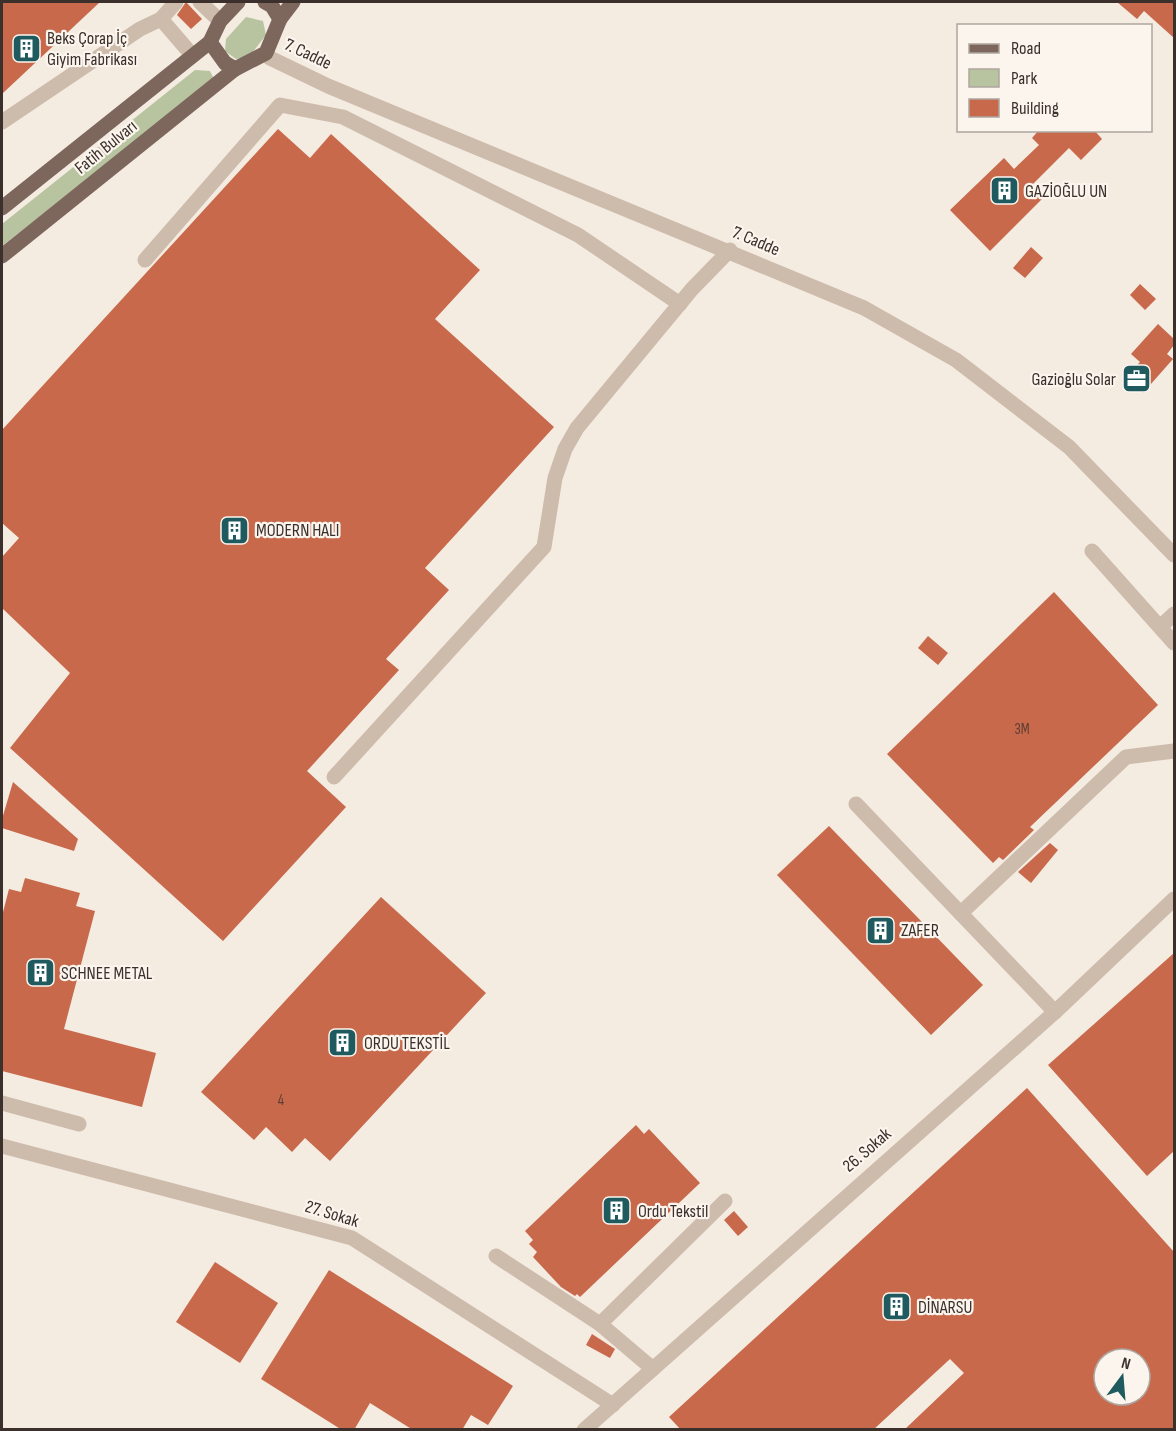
<svg xmlns="http://www.w3.org/2000/svg" width="1176" height="1431" viewBox="0 0 1176 1431" font-family="'Sofia Sans Condensed',sans-serif">
<rect width="100%" height="100%" fill="#f4ebe1"/>
<g fill="#b8c4a0">
<polygon points="246,17 263,21 266,35 249,57 236,59 225,51 226,39"/>
<polygon points="195,70 210,71 214,79 2,246 2,224"/>
</g>
<g fill="#c8694b" fill-rule="evenodd">
<polygon points="2,2 100,2 2,94"/>
<polygon points="186,2 202,19 191,29 177,15"/>
<polygon points="1117,2 1174,2 1174,38 1144,11 1137,19"/>
<polygon points="278,129 310,158 331,134 480,270 435,319 554,427 425,568 449,590 386,659 399,670 307,771 346,807 223,941 10,748 70,673 2,608 2,557 19,538 2,523 2,430"/>
<polygon points="1039,130 1094,130 1102,139 1081,160 1069,148 1032,185 1044,197 990,251 950,210 1004,158 1014,169 1039,145 1032,138"/>
<polygon points="1031,247 1043,258 1025,278 1013,268"/>
<polygon points="1140,284 1156,299 1145,310 1130,295"/>
<polygon points="1158,324 1174,339 1174,345 1167,354 1173,359 1143,393 1126,377 1140,362 1131,354"/>
<polygon points="1054,592 1158,705 1030,827 1034,830 1003,860 999,857 993,863 887,754"/>
<polygon points="928,636 948,653 938,665 918,648"/>
<polygon points="13,782 78,839 74,851 2,828 2,819"/>
<polygon points="829,826 983,985 931,1035 777,875"/>
<polygon points="1050,843 1058,850 1031,883 1018,872"/>
<polygon points="25,878 80,893 76,906 95,911 64,1029 156,1053 142,1107 2,1071 2,916 9,889 21,892"/>
<polygon points="381,897 486,993 330,1161 305,1138 292,1152 266,1127 254,1140 201,1092"/>
<polygon points="1174,953 1174,1151 1147,1176 1048,1065"/>
<path d="M1027,1088L1174,1252V1430H904L964,1373L950,1359L873,1430H681L669,1417ZM1104,1359H1140V1395H1104Z"/>
<polygon points="636,1125 644,1134 649,1129 700,1183 580,1297 577,1294 575,1296 561,1287 533,1257 537,1252 529,1244 533,1240 525,1231"/>
<polygon points="734,1211 748,1227 738,1236 724,1220"/>
<polygon points="215,1262 278,1303 240,1363 176,1322"/>
<polygon points="329,1270 513,1386 488,1425 471,1415 462,1430 413,1430 370,1403 354,1430 342,1430 261,1379"/>
<polygon points="592,1334 615,1349 610,1358 586,1345"/>
</g>
<g fill="none" stroke-linecap="round" stroke-linejoin="round">
<g stroke="#cdbbac" stroke-width="15">
<polyline points="200,2 220,21"/>
<polyline points="161,19 192,55"/>
<polyline points="266,53 270,58 328,86 864,308 956,360 1069,447 1174,555"/>
<polyline points="2,122 140,29 161,19 176,2"/>
<polyline points="145,260 280,105 343,117 578,235 680,304"/>
<polyline points="1092,551 1174,643"/>
<polyline points="1160,627 1174,614"/>
<polyline points="334,777 544,547 555,478 565,449 577,428 692,289 730,250"/>
<polyline points="856,804 1055,1012"/>
<polyline points="961,913 1126,757 1174,751"/>
<polyline points="2,1103 79,1124"/>
<polyline points="2,1146 352,1238 613,1405"/>
<polyline points="496,1256 600,1324 725,1201"/>
<polyline points="600,1324 653,1369"/>
<polyline points="584,1430 1055,1012 1174,899"/>
</g>
<g stroke="#7d675c" stroke-width="15">
<polyline points="238,2 220,21 210,42 225,63 235,69 266,53 280,19 272,6 265,2"/>
<polyline points="280,19 293,2"/>
<polyline points="2,208 210,42"/>
<polyline points="2,256 235,69"/>
</g>
</g>
<defs>
<symbol id="building-square" viewBox="-11 -11 22 22"><rect x="-9" y="-9" width="18" height="18" rx="4" fill="#1f5a5e" stroke="#fbf5ee"/><path d="M-4-6H4V6H1V3H-1V6H-4ZM-2.5-4.3h1.7v1.8h-1.7ZM.8-4.3h1.7v1.8H.8ZM-2.5-1h1.7V.8h-1.7ZM.8-1h1.7V.8H.8Z" fill="#fff"/></symbol>
<symbol id="office-square" viewBox="-11 -11 22 22"><rect x="-9" y="-9" width="18" height="18" rx="4" fill="#1f5a5e" stroke="#fbf5ee"/><path d="M-6-3h4V-5.5h4V-3h4V5H-6ZM-1-4.5V-3h2v-1.5ZM-6 0V1H6V0Z" fill="#fff"/></symbol>
</defs>
<g fill-rule="evenodd">
<use href="#building-square" x="10" y="32" width="33" height="33"/>
<use href="#building-square" x="988" y="174" width="33" height="33"/>
<use href="#office-square" x="1120" y="362" width="33" height="33"/>
<use href="#building-square" x="218" y="514" width="33" height="33"/>
<use href="#building-square" x="864" y="914" width="33" height="33"/>
<use href="#building-square" x="24" y="956" width="33" height="33"/>
<use href="#building-square" x="326" y="1026" width="33" height="33"/>
<use href="#building-square" x="600" y="1194" width="33" height="33"/>
<use href="#building-square" x="880" y="1290" width="33" height="33"/>
</g>
<g text-anchor="middle" dominant-baseline="central" stroke-width="4.5" stroke-linejoin="round" paint-order="stroke">
<g font-size="15" fill="#5e3e33">
<text x="1022" y="729">3M</text>
<text x="281" y="1100">4</text>
</g>
<g font-size="18" fill="#3b302b" stroke="#fbf5ee" text-anchor="start">
<text x="47" y="38">Beks Çorap İç<tspan x="47" dy="21">Giyim Fabrikası</tspan></text>
<text x="1025" y="191">GAZİOĞLU UN</text>
<text x="1116" y="379" text-anchor="end">Gazioğlu Solar</text>
<text x="256" y="530">MODERN HALI</text>
<text x="901" y="930">ZAFER</text>
<text x="61" y="973">SCHNEE METAL</text>
<text x="364" y="1043">ORDU TEKSTİL</text>
<text x="638" y="1211">Ordu Tekstil</text>
<text x="918" y="1307">DİNARSU</text>
</g>
<g font-size="18" fill="#3b302b" stroke="#fbf5ee">
<text transform="translate(308 54) rotate(25)">7. Cadde</text>
<text transform="translate(106 147) rotate(-39)">Fatih Bulvarı</text>
<text transform="translate(756 241) rotate(23)">7. Cadde</text>
<text transform="translate(867 1150) rotate(-41)">26. Sokak</text>
<text transform="translate(332 1214) rotate(17)">27. Sokak</text>
</g>
</g>
<rect width="1176" height="1431" fill="none" stroke="#3b302b" stroke-width="6"/>
<rect x="957" y="24" width="195" height="108" fill="#fbf5ee" stroke="#aea6a0" stroke-width="1.5"/>
<rect x="969" y="44" width="30" height="9" fill="#7d675c" stroke="#aea6a0" stroke-width="1.5"/>
<text x="1011" y="54" font-size="18" fill="#3b302b">Road</text>
<rect x="969" y="69" width="30" height="18" fill="#b8c4a0" stroke="#aea6a0" stroke-width="1.5"/>
<text x="1011" y="84" font-size="18" fill="#3b302b">Park</text>
<rect x="969" y="99" width="30" height="18" fill="#c8694b" stroke="#aea6a0" stroke-width="1.5"/>
<text x="1011" y="114" font-size="18" fill="#3b302b">Building</text>
<g transform="translate(1122 1377) rotate(16)"><circle r="28" fill="#fbf5ee" stroke="#aea6a0" stroke-width="1.5"/>
<path d="M0-4.5L10 22L0 15L-10 22Z" fill="#1f5a5e"/>
<text y="-9" font-size="16" font-weight="bold" text-anchor="middle" fill="#3b302b">N</text>
</g>
</svg>
